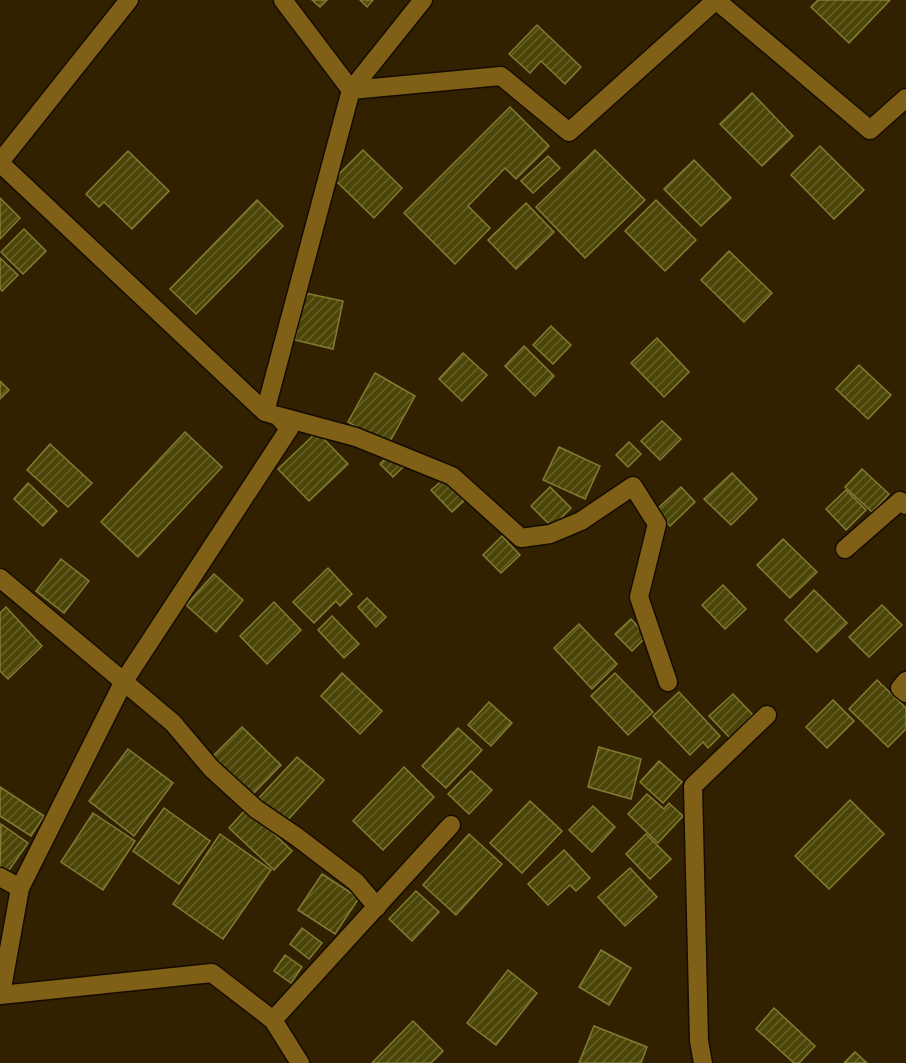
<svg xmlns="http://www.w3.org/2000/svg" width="906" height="1063" viewBox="0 0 906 1063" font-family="'PT Sans Narrow',sans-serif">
<defs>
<pattern id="building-hatch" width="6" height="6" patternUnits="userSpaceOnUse" patternTransform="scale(1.5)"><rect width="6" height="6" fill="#4b4608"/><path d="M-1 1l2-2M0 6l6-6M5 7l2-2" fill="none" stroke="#66612a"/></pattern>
</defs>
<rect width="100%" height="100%" fill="#322100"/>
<g fill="url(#building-hatch)" stroke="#837c32" stroke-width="1.5">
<polygon points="312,0 327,0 320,7"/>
<polygon points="360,0 373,0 367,7"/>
<polygon points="818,0 890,0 849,43 811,7"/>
<polygon points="537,25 581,67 565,84 541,61 530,73 509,54"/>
<polygon points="752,93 793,136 762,166 720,124"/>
<polygon points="510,107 549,146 516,179 505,168 468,206 490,228 455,264 404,213"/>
<polygon points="820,146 864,190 834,219 791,175"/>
<polygon points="363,150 402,188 374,218 334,179"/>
<polygon points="595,150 645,200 585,258 536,207"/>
<polygon points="128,151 169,191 132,229 104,202 99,207 86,194"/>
<polygon points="548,156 560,168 533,193 521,181"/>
<polygon points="694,160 731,198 701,226 664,189"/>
<polygon points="0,198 20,218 0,239"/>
<polygon points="257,200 283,226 196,314 170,289"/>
<polygon points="656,200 696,240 665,271 625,231"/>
<polygon points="526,203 554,232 516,269 488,240"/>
<polygon points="24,229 46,251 23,274 1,252"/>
<polygon points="729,251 772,293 744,322 701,280"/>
<polygon points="0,258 18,275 2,291 0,288"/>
<polygon points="305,293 343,301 333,349 295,340"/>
<polygon points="551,326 571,345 553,364 533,345"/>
<polygon points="657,338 689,372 664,397 631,363"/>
<polygon points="524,346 554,376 535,396 505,366"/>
<polygon points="463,353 487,375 462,401 439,379"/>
<polygon points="859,365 891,395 868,419 836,389"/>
<polygon points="375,373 415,396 388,445 348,422"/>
<polygon points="0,381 9,390 0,399"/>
<polygon points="662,421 681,439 660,460 641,441"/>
<polygon points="185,432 222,467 138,557 101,522"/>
<polygon points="317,432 348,464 309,501 278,469"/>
<polygon points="629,442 641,454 628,467 616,455"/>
<polygon points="50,444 92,483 68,507 27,470"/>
<polygon points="559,447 600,466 585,499 543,480"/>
<polygon points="390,454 403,467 393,477 380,464"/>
<polygon points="862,469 889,494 872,512 845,487"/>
<polygon points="732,473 757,499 731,525 704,499"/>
<polygon points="444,479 465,500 452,512 431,490"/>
<polygon points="28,483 57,511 43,526 14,499"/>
<polygon points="550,487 571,508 552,527 531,506"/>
<polygon points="681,487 695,502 670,526 655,511"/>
<polygon points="846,490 866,510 846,530 826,509"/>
<polygon points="502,536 520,555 501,573 483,555"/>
<polygon points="783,539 817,572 790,598 757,565"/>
<polygon points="61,559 89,581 64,613 36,591"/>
<polygon points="328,568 352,594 340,606 336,601 314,623 293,602"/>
<polygon points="214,574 243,600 216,632 186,605"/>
<polygon points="723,585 746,609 725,629 702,605"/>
<polygon points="814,590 847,623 817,652 785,620"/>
<polygon points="367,598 386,617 376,627 358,607"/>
<polygon points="274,602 301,630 267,664 240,636"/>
<polygon points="882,605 902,625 869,657 849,637"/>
<polygon points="6,607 42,646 8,679 0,671 0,613"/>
<polygon points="332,616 359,644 344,658 318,630"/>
<polygon points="631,619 647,636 632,651 615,634"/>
<polygon points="579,624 617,664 592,689 554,648"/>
<polygon points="342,673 382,711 360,734 321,696"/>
<polygon points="615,673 653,712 628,735 591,696"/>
<polygon points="877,680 906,708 906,729 888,747 849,709"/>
<polygon points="679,692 720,736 708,748 703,742 690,755 653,716"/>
<polygon points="733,694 753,715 730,738 709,716"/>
<polygon points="833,700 854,721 827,748 806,727"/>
<polygon points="489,702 512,723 491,746 468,725"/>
<polygon points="242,727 281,765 248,799 209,760"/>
<polygon points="458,728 482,750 446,788 422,766"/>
<polygon points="599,747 641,759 631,799 588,787"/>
<polygon points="128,749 173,783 134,836 89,801"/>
<polygon points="297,757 324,780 285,823 258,799"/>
<polygon points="659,761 682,782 663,803 640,782"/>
<polygon points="404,767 434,797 383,850 353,821"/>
<polygon points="471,771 492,790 469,814 448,794"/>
<polygon points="0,787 44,816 31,836 0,816"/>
<polygon points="647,794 664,809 669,803 683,816 658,843 628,814"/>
<polygon points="850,800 884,834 829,889 795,856"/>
<polygon points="530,801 562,831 522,873 490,843"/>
<polygon points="593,806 615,827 592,852 569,830"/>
<polygon points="164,808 210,841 179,884 133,851"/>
<polygon points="247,808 292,851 274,870 229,828"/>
<polygon points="93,813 135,841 103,890 61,862"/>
<polygon points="1,824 28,843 7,873 0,868"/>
<polygon points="220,834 271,870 223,939 173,904"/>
<polygon points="469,834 502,864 456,915 423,885"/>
<polygon points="646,834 671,859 650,879 626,854"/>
<polygon points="564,850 590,878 576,891 570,885 548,905 528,884"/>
<polygon points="630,868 657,897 625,926 598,897"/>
<polygon points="322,874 359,898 335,934 298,910"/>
<polygon points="416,891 439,912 412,941 389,919"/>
<polygon points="302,928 322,943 309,959 290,944"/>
<polygon points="601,950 631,968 609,1005 579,987"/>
<polygon points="285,955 302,967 291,983 274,971"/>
<polygon points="508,970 537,993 496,1045 467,1023"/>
<polygon points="774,1008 815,1046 799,1063 794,1063 756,1029"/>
<polygon points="413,1021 443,1051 431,1063 372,1063"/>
<polygon points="594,1026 647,1047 641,1063 579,1063"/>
<polygon points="855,1052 867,1063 844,1063"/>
</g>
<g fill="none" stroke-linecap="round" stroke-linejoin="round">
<defs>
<g id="minor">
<polyline points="283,0 351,90 501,76 569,132 716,0"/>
<polyline points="716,0 870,130 906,98"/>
<polyline points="0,162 129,0"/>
<polyline points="0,163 265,412"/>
<polyline points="278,416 356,437 452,476 521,538 550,534 581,521 633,486 657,524 639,597 668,682"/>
<polyline points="845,549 900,501 906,505"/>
<polyline points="0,578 173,723 211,768 256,809 297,837 356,882 377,907"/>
<polyline points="906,681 900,688 906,693"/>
<polyline points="0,877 20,888"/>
<polyline points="1,994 20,888 124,681 289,429 278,416 265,412 351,90 423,0"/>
<polyline points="0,995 212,973 273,1020 300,1063"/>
<polyline points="273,1020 451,825"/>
<polyline points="703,1063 699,1041 693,786 767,715"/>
</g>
</defs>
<use href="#minor" stroke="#150c00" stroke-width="21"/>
<use href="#minor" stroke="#806016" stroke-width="18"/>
</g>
</svg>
